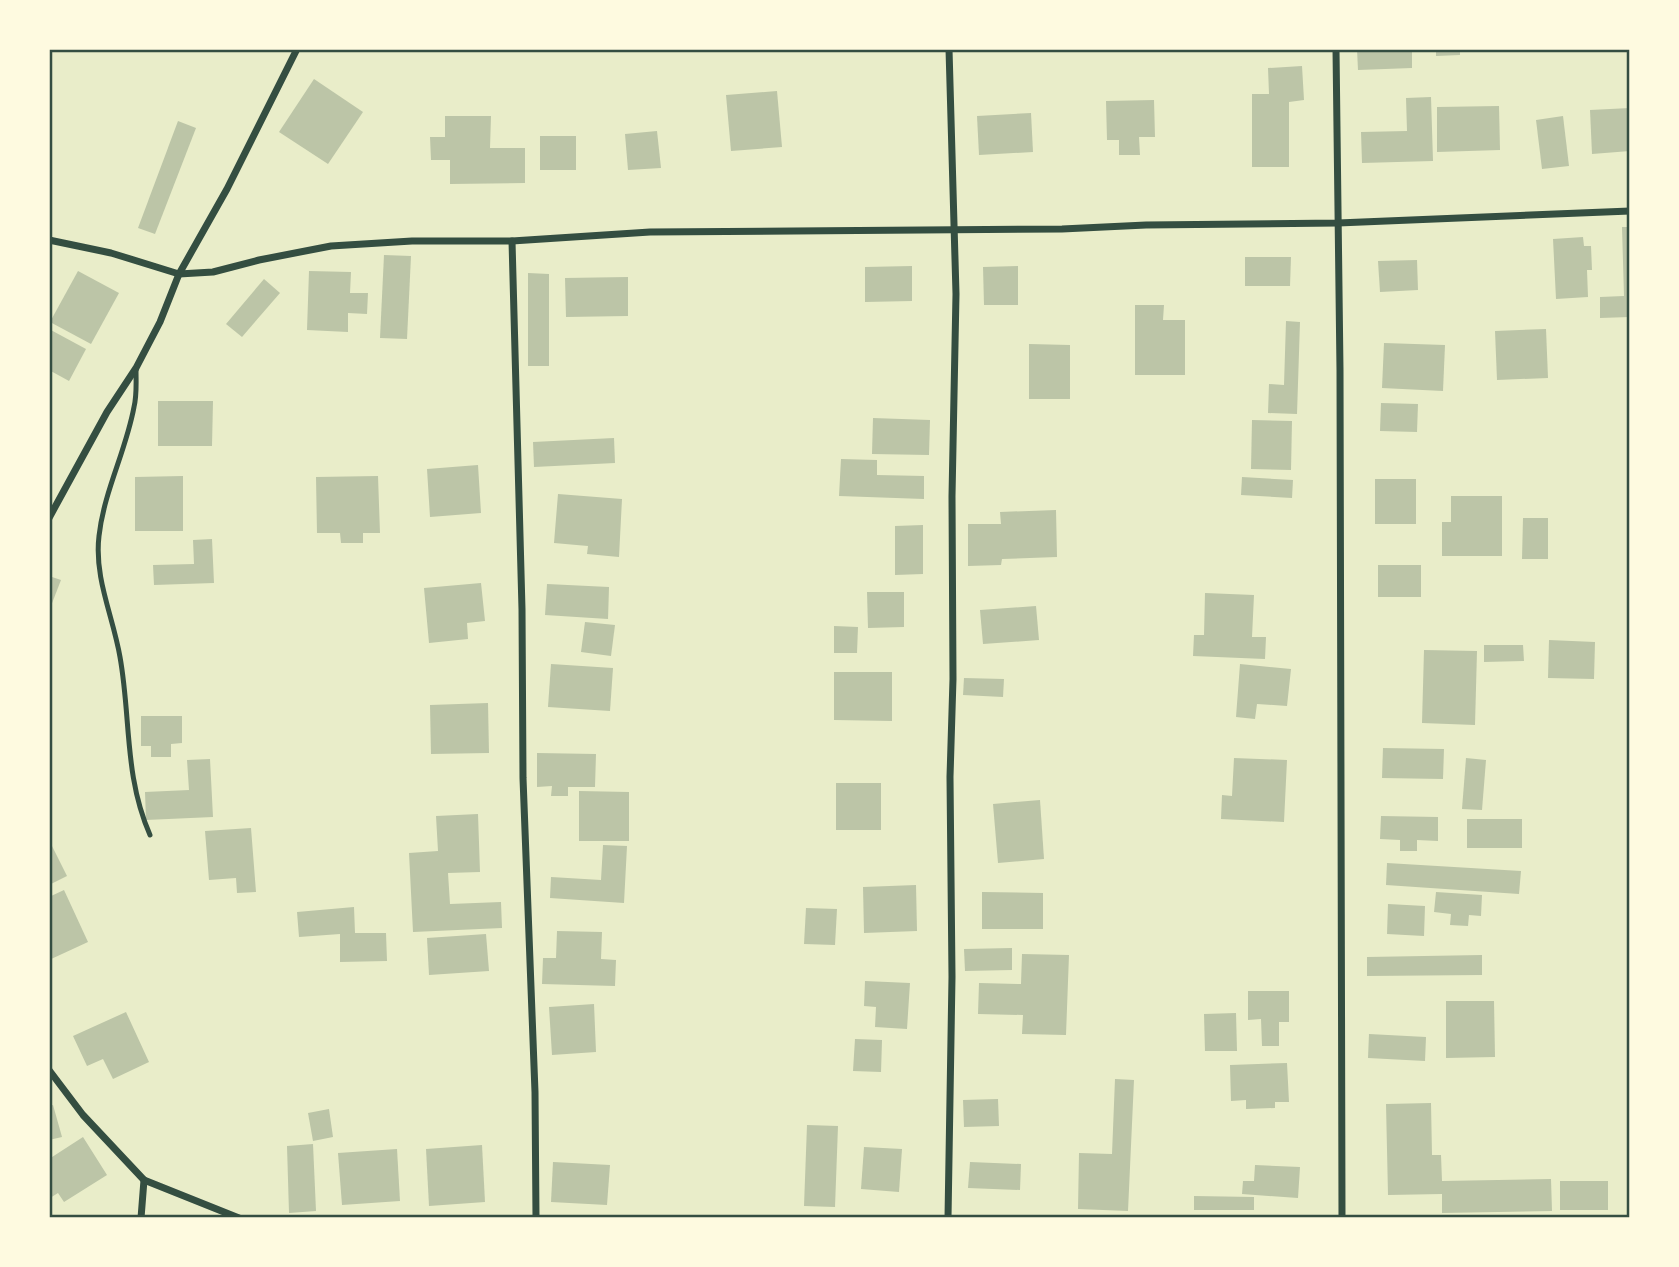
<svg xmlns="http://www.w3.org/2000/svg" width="1679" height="1267" viewBox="0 0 1679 1267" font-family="Commissioner,sans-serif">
<rect width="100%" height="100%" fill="#e9edc9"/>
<g fill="#bcc5a7">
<polygon points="1357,49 1412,49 1412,68 1358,70"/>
<polygon points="1436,49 1460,49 1460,55 1436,56"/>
<polygon points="1302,66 1304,100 1289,102 1289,167 1252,167 1252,94 1269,94 1268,68"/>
<polygon points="314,79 363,112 328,164 279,132"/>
<polygon points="777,91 782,147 731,151 726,95"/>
<polygon points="1431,97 1433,161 1362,163 1361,132 1407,131 1406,98"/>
<polygon points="1154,100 1155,137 1139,137 1140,155 1119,155 1119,140 1107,140 1106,101"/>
<polygon points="1499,106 1500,150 1437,152 1437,107"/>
<polygon points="1630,108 1630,151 1592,154 1590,110"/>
<polygon points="1031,113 1033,152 979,155 977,116"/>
<polygon points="445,116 491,116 490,148 525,148 525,183 450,184 450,160 431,160 430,137 445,137"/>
<polygon points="1563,116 1569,166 1542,169 1536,120"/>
<polygon points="178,121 196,128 155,234 138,228"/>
<polygon points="657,131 661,168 628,170 625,134"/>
<rect x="540" y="136" width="36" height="34"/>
<polygon points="1622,227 1630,227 1630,317 1600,318 1600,297 1624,296"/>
<polygon points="1583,237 1584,246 1591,246 1592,270 1587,270 1588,297 1556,299 1553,239"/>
<polygon points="384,255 411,256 407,339 380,338"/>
<polygon points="1245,257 1291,257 1290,286 1245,286"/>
<polygon points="1417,260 1418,290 1380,292 1378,261"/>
<polygon points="912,266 912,301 865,302 865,267"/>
<polygon points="1018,266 1018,305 984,305 983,267"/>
<polygon points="78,271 119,293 91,344 50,322"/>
<polygon points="309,271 351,272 350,293 368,293 367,314 348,313 348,332 307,330"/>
<polygon points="528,273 549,274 549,366 528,366"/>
<polygon points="628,277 628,316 566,317 565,278"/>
<polygon points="264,279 280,293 242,337 226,324"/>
<polygon points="1135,305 1164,305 1163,320 1185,320 1185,375 1135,375"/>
<polygon points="1286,321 1300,322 1297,414 1268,413 1269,384 1284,385"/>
<polygon points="49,329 86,349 69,381 49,370"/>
<polygon points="1546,329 1548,378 1497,380 1495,331"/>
<polygon points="1384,343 1445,345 1443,391 1382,388"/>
<polygon points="1029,344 1070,345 1070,399 1029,399"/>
<polygon points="158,401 213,401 212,446 158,446"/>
<polygon points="1381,403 1418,404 1417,432 1380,431"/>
<polygon points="873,418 930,420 929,455 872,454"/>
<polygon points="1252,420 1292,421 1291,470 1251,469"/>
<polygon points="614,438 615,463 534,467 533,442"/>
<polygon points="841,459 877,460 877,475 924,476 924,499 839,496"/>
<polygon points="478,465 481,513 430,517 427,469"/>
<polygon points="183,476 183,531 135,531 135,477"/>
<polygon points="378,476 380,533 363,533 363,543 341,543 340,533 317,533 316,477"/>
<polygon points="1242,477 1293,480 1292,498 1241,495"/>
<rect x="1375" y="479" width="41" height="45"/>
<polygon points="558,494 622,499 619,557 587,554 588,546 554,543"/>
<polygon points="1451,496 1502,496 1502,556 1442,556 1442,522 1451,522"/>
<polygon points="1056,510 1057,557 1002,559 1001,565 968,566 968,524 1001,524 1000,512"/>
<polygon points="1523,518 1548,518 1548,559 1522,559"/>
<polygon points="923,525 923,574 895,575 895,526"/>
<polygon points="212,539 214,583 154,585 153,565 194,564 193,540"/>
<rect x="1378" y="565" width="43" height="32"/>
<polygon points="49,576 61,580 49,611"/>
<polygon points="481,583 485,621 467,623 468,639 429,643 424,588"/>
<polygon points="547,584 609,587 608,619 545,615"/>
<polygon points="867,592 904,592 904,627 868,628"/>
<polygon points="1205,593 1254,595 1252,637 1266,637 1265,659 1193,656 1194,635 1204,635"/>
<polygon points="1036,606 1039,640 983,644 980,610"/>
<polygon points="585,622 615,625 611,656 581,652"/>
<polygon points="834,626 858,627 857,653 834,653"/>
<polygon points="1549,640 1595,642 1594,679 1548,678"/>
<polygon points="1484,645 1523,645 1524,661 1484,662"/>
<polygon points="1424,650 1477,651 1475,725 1422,723"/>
<polygon points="551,664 613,668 610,711 548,707"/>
<polygon points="1240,664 1291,669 1287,706 1257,704 1255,719 1236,717"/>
<polygon points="834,672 892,672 892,721 834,720"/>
<polygon points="964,678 1004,679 1003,697 963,695"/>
<polygon points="488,703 489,753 431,754 430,705"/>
<polygon points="141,716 182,716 182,743 171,744 171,757 151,757 151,746 141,746"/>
<polygon points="1383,748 1444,749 1443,779 1382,778"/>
<polygon points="537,753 596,754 595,787 568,787 568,796 551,796 552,786 537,787"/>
<polygon points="1234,758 1287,760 1284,822 1221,819 1222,795 1232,796"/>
<polygon points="1466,758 1486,760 1482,810 1462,809"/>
<polygon points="210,759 213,817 146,820 145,792 189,790 187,760"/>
<rect x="836" y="783" width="45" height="47"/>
<polygon points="579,791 629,792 629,841 579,841"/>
<polygon points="1040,800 1044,859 998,863 993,804"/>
<polygon points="478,814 480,872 448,873 450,904 501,902 502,928 413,932 409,853 438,851 436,816"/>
<polygon points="1381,816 1438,817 1438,841 1417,840 1417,851 1400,851 1400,840 1380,839"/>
<rect x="1467" y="819" width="55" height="29"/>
<polygon points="251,828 256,892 237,893 236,878 209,880 205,831"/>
<polygon points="49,840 67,876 49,885"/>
<polygon points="603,845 627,846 624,903 550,898 551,877 601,880"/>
<polygon points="1387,863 1521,871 1519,894 1386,885"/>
<polygon points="916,885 917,931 864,933 863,887"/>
<polygon points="64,890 88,942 49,960 49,897"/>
<polygon points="982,892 1043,893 1043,929 982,929"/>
<polygon points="1436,892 1482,895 1481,916 1469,915 1468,926 1450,925 1451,914 1434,912"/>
<polygon points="1388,904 1425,906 1424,936 1387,934"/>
<polygon points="354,907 355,933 386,933 387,961 340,962 340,934 299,937 297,912"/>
<polygon points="806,908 837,909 835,945 804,944"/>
<polygon points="557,931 602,932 601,959 616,960 615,986 542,984 543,958 556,958"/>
<polygon points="486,934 489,971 429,975 427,938"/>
<polygon points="1012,948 1012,970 965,971 964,949"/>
<polygon points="1022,954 1069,955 1066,1035 1022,1034 1023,1015 978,1014 979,983 1021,984"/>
<polygon points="1482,955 1482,975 1367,976 1367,957"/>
<polygon points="865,981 910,983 907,1029 875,1027 876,1007 864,1006"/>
<polygon points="1248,991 1289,991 1289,1022 1279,1022 1279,1046 1262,1046 1261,1019 1248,1020"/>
<polygon points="1446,1001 1494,1001 1495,1057 1446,1058"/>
<polygon points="594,1004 596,1052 552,1055 549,1007"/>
<polygon points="126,1012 149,1062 113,1079 103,1059 87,1066 73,1036"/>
<polygon points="1236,1013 1237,1051 1205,1051 1204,1014"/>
<polygon points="1369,1034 1426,1037 1425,1061 1368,1058"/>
<polygon points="855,1039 882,1040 881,1072 853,1071"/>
<polygon points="1287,1063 1289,1102 1275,1102 1275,1108 1246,1109 1246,1100 1231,1101 1230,1065"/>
<polygon points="1115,1079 1134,1080 1128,1211 1078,1209 1079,1153 1112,1154"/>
<polygon points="998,1099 999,1126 964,1127 963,1100"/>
<polygon points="1431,1103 1432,1155 1441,1155 1442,1181 1551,1179 1552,1211 1442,1213 1442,1194 1388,1195 1386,1104"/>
<polygon points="53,1105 62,1137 49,1140 49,1106"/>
<polygon points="329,1109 333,1137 313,1141 308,1113"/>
<polygon points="807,1125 838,1126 835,1207 804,1206"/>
<polygon points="83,1137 107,1175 64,1202 58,1193 50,1198 49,1159"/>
<polygon points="313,1144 316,1211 289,1213 287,1146"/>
<polygon points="482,1145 485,1202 429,1206 426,1149"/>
<polygon points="864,1147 902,1149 899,1192 861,1189"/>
<polygon points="397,1149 400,1201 342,1205 338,1153"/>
<polygon points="553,1162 610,1165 607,1205 551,1202"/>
<polygon points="970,1162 1021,1164 1020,1190 968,1188"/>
<polygon points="1255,1165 1300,1167 1298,1198 1242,1194 1243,1181 1254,1181"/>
<rect x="1560" y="1181" width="48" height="29"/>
<polygon points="1194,1196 1254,1197 1254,1210 1194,1210"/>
</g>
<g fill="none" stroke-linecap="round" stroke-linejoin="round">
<path stroke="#344e41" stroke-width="5" d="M136,370C136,382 137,395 134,407C126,451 104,491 99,536C94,578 113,616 120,657C131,718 124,776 150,835"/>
<g stroke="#344e41" stroke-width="7">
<polyline points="1336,49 1340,370 1342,1218"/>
<polyline points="49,240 111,253 179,274 213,272 259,260 331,246 412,241 512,241 650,232 1062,229 1146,225 1338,223 1630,211"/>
<polyline points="512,241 522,609 523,778 535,1092 536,1218"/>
<polyline points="49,518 107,412 136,368 160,322 179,274 227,189 297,49"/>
<polyline points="49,1070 83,1115 144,1180 141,1218"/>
<polyline points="144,1180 239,1218"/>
<polyline points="948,1218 952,977 950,777 953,679 952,496 956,294 949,49"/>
</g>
</g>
<rect width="1679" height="1267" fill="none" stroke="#fefae0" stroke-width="102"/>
<rect x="51" y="51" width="1577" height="1165" fill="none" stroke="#344e41" stroke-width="2.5"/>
</svg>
